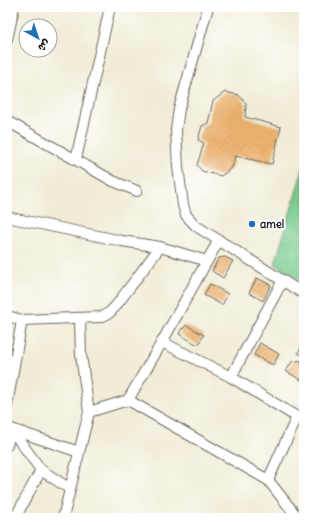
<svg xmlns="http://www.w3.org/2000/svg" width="311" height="525" viewBox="0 0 311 525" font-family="Delius,'Playpen Sans Arabic',sans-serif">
<defs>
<pattern id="building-hatch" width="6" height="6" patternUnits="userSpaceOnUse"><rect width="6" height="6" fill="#edb370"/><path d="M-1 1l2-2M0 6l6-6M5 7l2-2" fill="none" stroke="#cb9960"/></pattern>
</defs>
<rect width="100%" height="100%" fill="#fff"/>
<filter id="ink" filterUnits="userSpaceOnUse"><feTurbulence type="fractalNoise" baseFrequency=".025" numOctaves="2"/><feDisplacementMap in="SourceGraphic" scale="8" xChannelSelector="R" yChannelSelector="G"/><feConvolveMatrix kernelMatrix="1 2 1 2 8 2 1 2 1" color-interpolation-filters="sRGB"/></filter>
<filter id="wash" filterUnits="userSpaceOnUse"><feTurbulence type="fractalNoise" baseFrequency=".012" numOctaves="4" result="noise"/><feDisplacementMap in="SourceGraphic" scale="16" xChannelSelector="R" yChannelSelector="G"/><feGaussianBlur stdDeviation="0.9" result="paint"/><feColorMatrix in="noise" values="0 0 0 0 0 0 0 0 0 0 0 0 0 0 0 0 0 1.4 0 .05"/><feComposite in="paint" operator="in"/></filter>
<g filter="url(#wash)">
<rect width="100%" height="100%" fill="#f1ecd6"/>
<polygon fill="#77ca8c" stroke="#4a7354" points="304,165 304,284 275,264"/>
<g id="blocks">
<g fill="url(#building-hatch)">
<polygon points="225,92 239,95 246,104 245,117 281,127 272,164 235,156 232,168 221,176 202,171 197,165 204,143 198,140 202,126 208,123 213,101"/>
<polygon points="225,257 233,261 223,278 212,271 219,258"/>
<polygon points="257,278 271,285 263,301 249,293"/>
<polygon points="210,284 228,294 222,305 204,295"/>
<polygon points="186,325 204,335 198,345 179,334 182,328 183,329"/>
<polygon points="304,342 304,356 298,353"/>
<polygon points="260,343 279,354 273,365 254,355"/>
<polygon points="293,360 297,362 298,360 302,362 301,364 304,366 304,376 301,380 286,371"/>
</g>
</g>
</g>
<g filter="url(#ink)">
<use href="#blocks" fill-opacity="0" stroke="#67655d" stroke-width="1"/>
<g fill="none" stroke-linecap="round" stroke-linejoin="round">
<defs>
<g id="minor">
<polyline points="208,7 179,109 176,130 178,167 183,205 186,215 196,226 304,294"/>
<polyline points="7,40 14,7"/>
<polyline points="7,121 113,181 137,191"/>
<polyline points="76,159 110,7"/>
<polyline points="7,217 122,241 160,247 207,261 162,342 128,400 268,480 298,518"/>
<polyline points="207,261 219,240"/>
<polyline points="7,316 22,320 101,317 109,313 115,307 160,247"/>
<polyline points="162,342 231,377 297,417 268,480"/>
<polyline points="231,377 283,280"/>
<polyline points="7,405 22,320"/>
<polyline points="89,412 128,400"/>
<polyline points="11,429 41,470 70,489"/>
<polyline points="11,429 79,452"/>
<polyline points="7,445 11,429"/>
<polyline points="15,518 41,470"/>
<polyline points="63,518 89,412 81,355 80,319"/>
</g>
</defs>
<use href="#minor" stroke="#67655d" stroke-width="12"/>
<use href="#minor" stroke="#fff" stroke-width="10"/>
</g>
</g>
<circle fill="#1f6fb2" stroke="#fff" stroke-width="1.5" cx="252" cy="224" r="4"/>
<g text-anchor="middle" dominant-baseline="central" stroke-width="3.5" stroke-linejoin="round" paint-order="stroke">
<g font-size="11" font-weight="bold" fill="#1c1c1c" stroke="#fff" text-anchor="start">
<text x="260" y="224">amel</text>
</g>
</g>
<rect width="311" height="525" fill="none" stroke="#fff" stroke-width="24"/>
<g transform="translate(38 38) rotate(140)"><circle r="19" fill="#ffffff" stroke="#a4a4a4"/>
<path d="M0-3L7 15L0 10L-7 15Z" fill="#1f6fb2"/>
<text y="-6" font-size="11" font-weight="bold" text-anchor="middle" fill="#1c1c1c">ش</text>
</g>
</svg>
